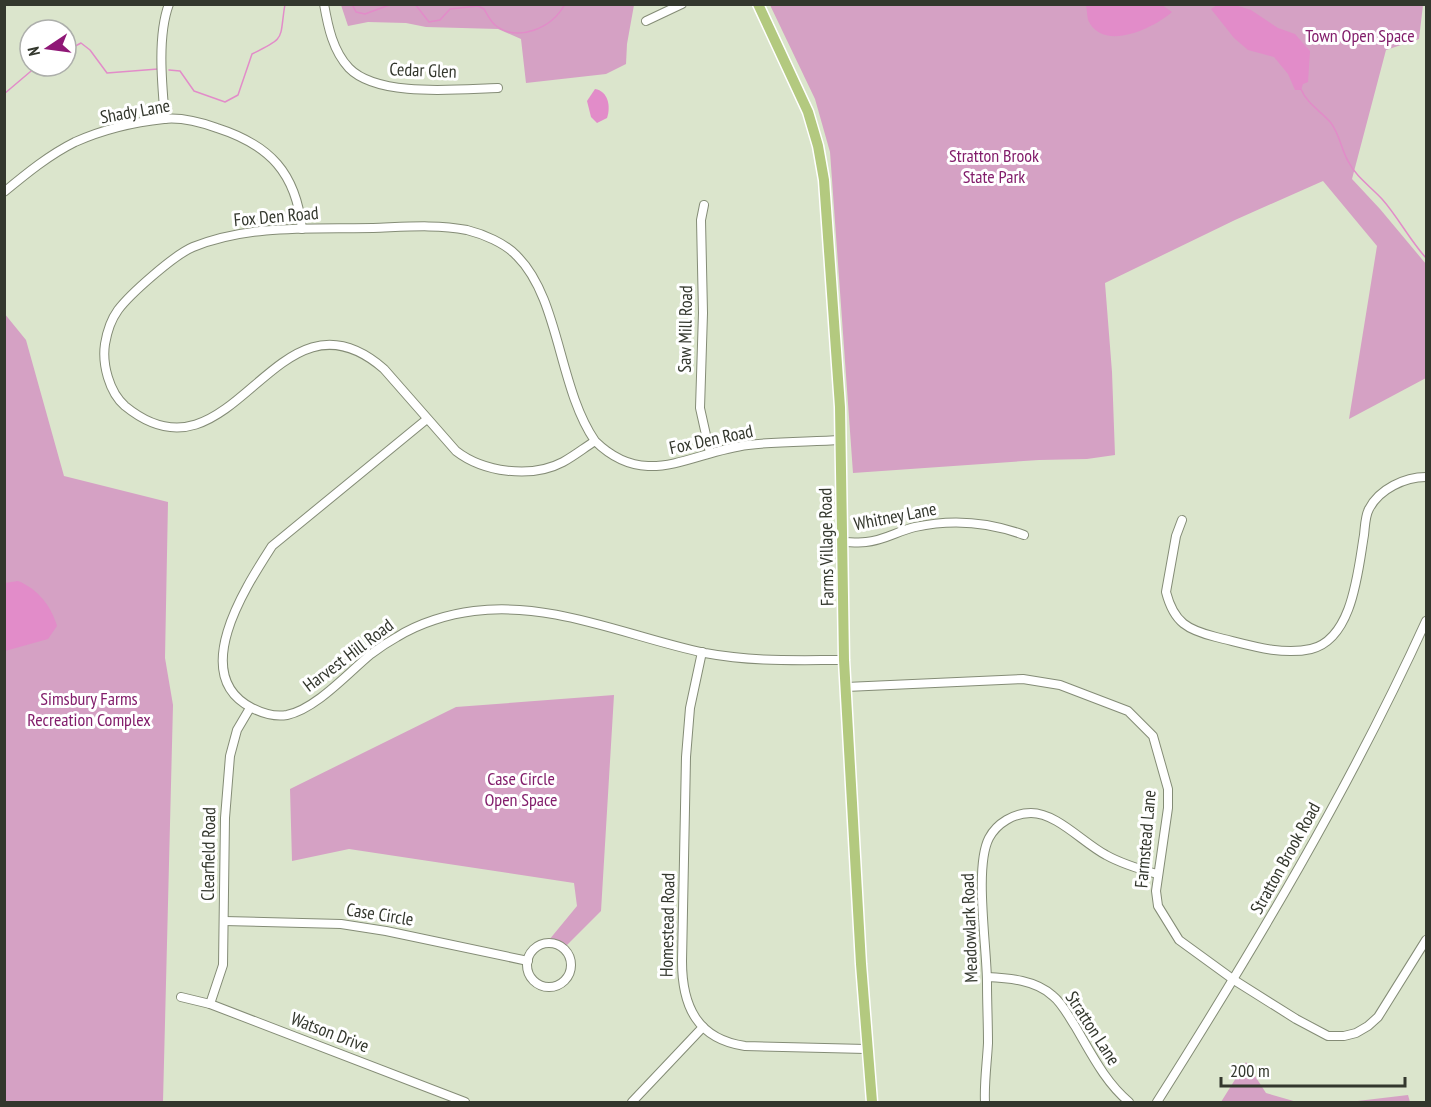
<svg xmlns="http://www.w3.org/2000/svg" width="1431" height="1107" viewBox="0 0 1431 1107" font-family="'PT Sans Narrow',sans-serif">
<rect width="100%" height="100%" fill="#dbe5cc"/>
<g fill="#d5a1c4">
<polygon points="341,5 341,4 634,5 627,44 626,64 606,74 526,83 521,39 498,29 426,27 406,23 368,22 348,26"/>
<polygon points="770,5 1423,5 1419,39 1386,50 1352,179 1380,209 1426,264 1426,378 1349,419 1377,246 1323,181 1235,220 1105,283 1112,372 1115,455 1087,459 1039,460 853,473 830,152 815,99"/>
<polygon points="4,313 26,340 64,476 168,502 165,658 173,705 163,1102 5,1102"/>
<polygon points="614,695 601,911 565,947 558,942 549,940 577,906 574,883 349,849 292,861 290,789 456,707"/>
<polygon points="1246,1062 1266,1093 1297,1102 1221,1102"/>
<polygon points="1408,1095 1410,1102 1349,1102"/>
</g>
<g fill="#e28cc9">
<path d="M1086,5H1162L1172,12C1154,28 1103,53 1088,20C1087,16 1087,9 1086,5Z"/>
<polygon points="1217,5 1235,5 1251,10 1278,28 1295,34 1310,51 1308,82 1303,84 1301,90 1295,90 1288,74 1274,57 1248,50 1234,38 1211,9"/>
<path d="M595,89C608,91 611,106 607,118L597,123L591,117L587,101Z"/>
<path d="M18,581C38,589 51,606 57,626L48,639L5,651V583Z"/>
</g>
<g fill="none" stroke-linecap="round" stroke-linejoin="round">
<g stroke="#e28cc9" stroke-width="1.5">
<polyline points="352,4 356,12 365,14 392,4"/>
<path d="M415,4L429,22L440,20L450,9L478,6L484,9C487,14 490,21 495,25C518,43 552,28 565,4"/>
<polyline points="66,51 81,43 90,50 107,73 158,69"/>
<path d="M169,70L180,71L194,91L225,102L238,95L252,54C287,37 279,40 285,4"/>
<path d="M1301,89C1307,104 1321,111 1331,123C1340,135 1341,149 1348,161C1356,177 1370,186 1382,199C1398,217 1409,239 1426,258"/>
<polyline points="4,94 37,66"/>
</g>
<defs>
<g id="minor">
<path d="M324,4C328,27 333,51 349,68C378,98 459,89 498,88"/>
<polyline points="646,21 682,4"/>
<path d="M165,119C162,85 157,36 169,4"/>
<path d="M4,192C27,173 49,155 75,142C102,130 135,122 164,119C182,117 200,122 217,128C270,145 296,173 302,229"/>
<polyline points="704,205 701,220 703,313 700,408 710,453"/>
<path d="M427,419L272,546C247,585 187,675 252,708C262,713 276,717 287,715C316,709 348,673 371,654C379,648 388,642 397,637C419,623 449,614 474,611C553,601 629,637 705,653C753,662 795,660 844,660"/>
<path d="M595,441C558,387 560,299 517,256C505,243 483,234 467,230C436,224 404,227 373,228C313,229 250,224 193,247C174,255 130,294 118,310C110,321 107,332 105,344C102,364 109,392 125,406C234,495 275,274 384,369L456,451C483,472 531,479 563,462C574,456 584,448 595,441C646,491 690,452 748,445C778,441 810,442 841,440"/>
<path d="M1182,520L1176,536L1166,592C1174,623 1188,630 1216,637C1246,644 1280,656 1311,649C1353,639 1358,570 1364,535C1365,527 1365,516 1369,509C1379,489 1405,477 1426,477"/>
<path d="M843,542C850,542 859,543 866,542C883,541 898,531 915,527C951,519 989,522 1024,535"/>
<path d="M702,652L690,708L686,757L682,961C682,1006 697,1039 745,1046L866,1049"/>
<polyline points="846,687 1023,679 1060,685 1128,711 1153,736 1168,789 1168,808 1156,891 1158,906 1179,940 1234,980 1296,1019 1328,1036 1344,1036 1356,1033 1368,1026 1378,1017 1426,940"/>
<polyline points="224,921 341,924 386,931 528,961"/>
<circle cx="549" cy="965" r="22"/>
<path d="M987,977C1009,978 1036,980 1053,996C1062,1003 1069,1017 1075,1026C1091,1053 1105,1082 1129,1102"/>
<polyline points="181,997 210,1004 465,1102"/>
<polyline points="210,1004 223,965 225,818 230,756 237,730 250,708"/>
<polyline points="632,1102 703,1027"/>
<path d="M985,1102C984,1083 987,1063 988,1043C988,1023 987,1003 987,983C987,947 974,867 989,838C997,823 1014,813 1031,813C1057,813 1083,843 1106,855C1122,864 1139,869 1157,874"/>
<path d="M1157,1102C1255,947 1350,788 1426,621"/>
</g>
<polyline id="major" points="758,4 808,112 818,146 824,180 840,407 844,660 861,964 872,1102"/>
</defs>
<use href="#minor" stroke="#848c76" stroke-width="10"/>
<use href="#major" stroke="#fff" stroke-width="13"/>
<use href="#minor" stroke="#fff" stroke-width="8"/>
<use href="#major" stroke="#b3c97f" stroke-width="10"/>
</g>
<g text-anchor="middle" dominant-baseline="central" stroke-width="6" stroke-linejoin="round" paint-order="stroke">
<g font-size="18" fill="#821d6b" stroke="#fff">
<text x="1360" y="35">Town Open Space</text>
<text x="994" y="155">Stratton Brook<tspan x="994" dy="21">State Park</tspan></text>
<text x="89" y="698">Simsbury Farms<tspan x="89" dy="21">Recreation Complex</tspan></text>
<text x="521" y="778">Case Circle<tspan x="521" dy="21">Open Space</tspan></text>
</g>
<g font-size="18" fill="#33372d" stroke="#fff">
<text transform="translate(423 70) rotate(2)">Cedar Glen</text>
<text transform="translate(135 111) rotate(-10)">Shady Lane</text>
<text transform="translate(276 216) rotate(-5)">Fox Den Road</text>
<text transform="translate(685 329) rotate(-89)">Saw Mill Road</text>
<text transform="translate(711 439) rotate(-12)">Fox Den Road</text>
<text transform="translate(895 516) rotate(-11)">Whitney Lane</text>
<text transform="translate(826 547) rotate(-91)">Farms Village Road</text>
<text transform="translate(348 655) rotate(-37)">Harvest Hill Road</text>
<text transform="translate(1145 839) rotate(-85)">Farmstead Lane</text>
<text transform="translate(208 854) rotate(-89)">Clearfield Road</text>
<text transform="translate(1285 858) rotate(-61)">Stratton Brook Road</text>
<text transform="translate(380 914) rotate(9)">Case Circle</text>
<text transform="translate(667 925) rotate(-89)">Homestead Road</text>
<text transform="translate(969 928) rotate(-92)">Meadowlark Road</text>
<text transform="translate(1093 1028) rotate(57)">Stratton Lane</text>
<text transform="translate(330 1032) rotate(21)">Watson Drive</text>
</g>
</g>
<rect width="1431" height="1107" fill="none" stroke="#33372d" stroke-width="12"/>
<g transform="translate(48 48) rotate(257)"><circle r="28" fill="#ffffff" stroke="#adafab" stroke-width="1.5"/>
<path d="M0-4.5L10 22L0 15L-10 22Z" fill="#8f1776"/>
<text y="-9" font-size="16" font-weight="bold" text-anchor="middle" fill="#33372d">N</text>
</g>
<path d="M1221 1077v9h184v-9" fill="none" stroke="#33372d" stroke-width="3"/>
<text x="1230" y="1077" font-size="18" fill="#33372d" stroke="#ffffff" stroke-width="4.5" paint-order="stroke">200 m</text>
</svg>
